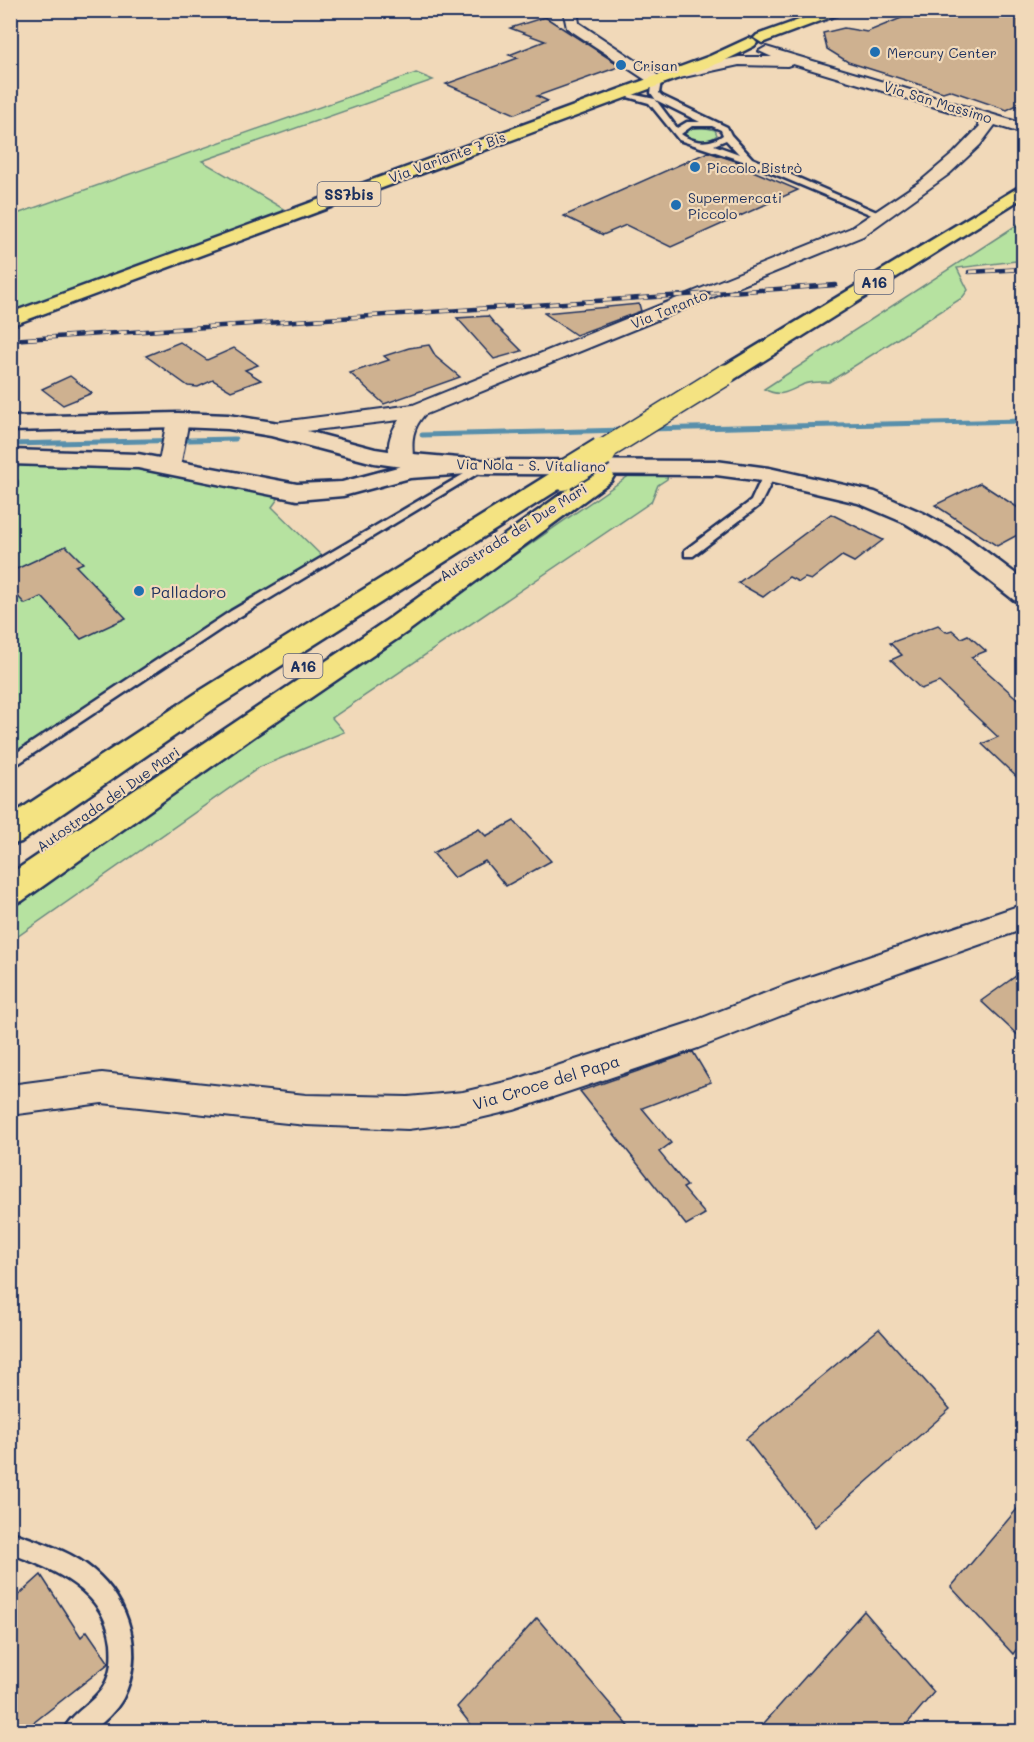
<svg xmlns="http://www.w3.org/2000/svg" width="1034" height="1742" viewBox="0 0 1034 1742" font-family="Mali,sans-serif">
<rect width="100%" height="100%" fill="#f1d9b9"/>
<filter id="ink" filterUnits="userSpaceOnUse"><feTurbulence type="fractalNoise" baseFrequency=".0167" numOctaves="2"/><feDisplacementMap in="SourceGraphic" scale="12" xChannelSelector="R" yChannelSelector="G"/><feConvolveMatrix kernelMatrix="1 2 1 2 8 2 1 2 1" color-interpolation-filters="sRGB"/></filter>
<g filter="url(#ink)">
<g fill="#b6e2a0" stroke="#68887f" stroke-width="1.5">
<polygon points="416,73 433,80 202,161 287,211 11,313 11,216"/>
<path d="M702,127L715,130L717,135C708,143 692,142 684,133L687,129Z"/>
<path d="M1023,221V257L1016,261L957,268L968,290L962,298L829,382C821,382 812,381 804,384C788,392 781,398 764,389Z"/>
<polygon points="11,462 95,462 151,470 280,496 272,507 324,558 209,624 126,684 11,760"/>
<polygon points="633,473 668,475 667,479 658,485 651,502 332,718 344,732 260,767 11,941 11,906 82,854"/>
</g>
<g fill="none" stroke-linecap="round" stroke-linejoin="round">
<g stroke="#588fab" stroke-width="5">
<polyline points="646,429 1024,421"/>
<polyline points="422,435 627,430"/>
<polyline points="10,444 235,439"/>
</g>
</g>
<g fill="#ceb190" stroke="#1b2f5e" stroke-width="1.5">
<polygon points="921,10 951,10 963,14 971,10 994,10 1023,19 1023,102 1007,110 949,90 943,92 848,62 827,49 823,33 844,28 867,32"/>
<polygon points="545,17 621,66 537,96 548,101 515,114 446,84 518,58 509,55 545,41 510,28"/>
<polygon points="708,152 745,164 753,171 798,190 671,247 626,225 603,235 564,216"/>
<polygon points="639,304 641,311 576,335 544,313"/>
<polygon points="488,316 493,322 522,351 494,359 457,318"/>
<polygon points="180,342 207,360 234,348 258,365 245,370 261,380 231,391 213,380 198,387 188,386 146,356"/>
<polygon points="429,345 436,357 460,377 384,404 350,373 389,360 384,356 409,348"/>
<polygon points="70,376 92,393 63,405 42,389"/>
<polygon points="980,483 1023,511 1023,532 997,546 935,505"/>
<polygon points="831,514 883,540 854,562 842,556 811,580 805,578 799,582 789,577 763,597 738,583"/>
<polygon points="66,546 83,563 76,566 126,618 81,639 42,597 25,604 10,588 10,572"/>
<polygon points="938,625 946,632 952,630 961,638 968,635 986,651 971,657 1023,704 1023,783 982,744 998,737 939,682 921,689 891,660 902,655 890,643"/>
<polygon points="514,821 551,861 506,886 485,861 454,878 433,853 479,829 486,836"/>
<polygon points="1023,971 1023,1040 981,1001"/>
<polygon points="693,1052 711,1082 642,1108 671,1143 659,1152 687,1186 683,1188 705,1214 686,1225 580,1091"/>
<polygon points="879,1329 950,1409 815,1527 746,1439"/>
<polygon points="1023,1502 1023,1641 1013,1654 951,1587"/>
<polygon points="41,1575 81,1637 87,1631 109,1663 23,1731 10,1731 10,1603"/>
<polygon points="864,1611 934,1692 901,1731 757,1731"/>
<polygon points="537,1618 633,1731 476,1731 457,1707"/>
</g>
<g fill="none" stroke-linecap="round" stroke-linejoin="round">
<defs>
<g id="service">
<path d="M657,79L661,81L659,93L662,96L727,127L731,135L752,158L886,216L879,218L746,162L679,140L649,103L617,94L621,92L655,99L677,128L687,122H700L656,100L651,93L653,81ZM692,126H712L721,130L723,135C710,145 693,143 681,134ZM726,140L739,154L714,145Z"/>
<polygon points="481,464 485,465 485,469 239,617 10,769 10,757 231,611"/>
<polygon points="769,472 775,475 760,505 693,556 685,556 685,550 751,501 763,475"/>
<polygon points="10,480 16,481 16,485 10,486"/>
<path d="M10,1531C38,1542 70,1550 93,1570C130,1601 145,1654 123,1698C116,1711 103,1722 92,1732H63C71,1712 95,1703 105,1684C112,1671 112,1657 111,1643C105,1590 54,1570 10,1553Z"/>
</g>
<g id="minor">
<polygon points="561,10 577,10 579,23 662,78 664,81 662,84 652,84 567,28 564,14"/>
<path d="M766,47L1024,124V134L995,125L980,145L949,174L863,236L424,415C404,439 418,453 410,465H394C384,450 390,433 399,420L273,435L265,434L262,429L265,424L273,423L413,405L851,228L921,181L954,153L980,126L975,119L793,64L787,66L739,65L675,79L668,75L670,72L739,57H772L759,51Z"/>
<polygon points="178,414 186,415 189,420 180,467 177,472 161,472 158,467 167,420 170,415"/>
<polygon points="1024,904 1024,929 808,1005 698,1048 514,1110 463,1122 408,1129 306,1125 102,1103 10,1115 10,1085 102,1073 306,1095 408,1097 463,1092 514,1080 692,1022 786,985"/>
</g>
<polygon id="tertiary" points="10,450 138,454 297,484 342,482 409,464 468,460 477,462 480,467 477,472 468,474 410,478 343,496 297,500 138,468 10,464"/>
<polygon id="secondary" points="178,413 228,415 273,422 375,449 402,453 481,460 716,461 769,468 875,492 923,513 968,538 1024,580 1024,603 1014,600 950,550 905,523 858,503 769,482 716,475 481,474 402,467 374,463 271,436 228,429 178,427 10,431 10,417"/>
<g id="primary">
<polygon points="827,10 850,10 767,41 762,43 754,38 757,35"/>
<polygon points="749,38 754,40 757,43 754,46 722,62 10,326 10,313 710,56"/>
</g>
<g id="motorway">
<polygon points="1024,184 1024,197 733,380 717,380 714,375 717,370"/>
<polygon points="563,469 572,471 575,476 572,481 218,706 21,842 10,845 10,816 198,692 554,471"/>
<polygon points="602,469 611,471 614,476 611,481 410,630 256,735 22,901 10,905 10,874 390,618 593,471"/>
</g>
</defs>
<use href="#service" stroke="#1b2f5e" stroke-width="5"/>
<use href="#minor" stroke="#1b2f5e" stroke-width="4"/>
<use href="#tertiary" stroke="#1b2f5e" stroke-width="5"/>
<use href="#secondary" stroke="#1b2f5e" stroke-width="5"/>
<use href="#primary" stroke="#1b2f5e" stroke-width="5"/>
<use href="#motorway" stroke="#1b2f5e" stroke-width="5"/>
<use href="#service" fill="#f1d9b9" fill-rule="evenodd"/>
<use href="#minor" fill="#f1d9b9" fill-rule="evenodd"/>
<use href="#tertiary" fill="#f1d9b9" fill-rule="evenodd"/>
<use href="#secondary" fill="#f1d9b9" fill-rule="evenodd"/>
<use href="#primary" fill="#f4e382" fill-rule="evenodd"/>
<use href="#motorway" fill="#f4e382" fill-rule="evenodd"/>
<defs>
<g id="rail">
<polyline points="969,272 1024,269"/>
<polyline points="10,340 836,285"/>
</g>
</defs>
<use href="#rail" stroke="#1b2f5e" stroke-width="4.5"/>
<use href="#rail" stroke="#f1d9b9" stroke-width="3" stroke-dasharray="9" stroke-linecap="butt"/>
<defs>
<polyline id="motorway-bridge-far1" points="599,453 725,375"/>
<polyline id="motorway-bridge" points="563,476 602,452"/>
</defs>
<use href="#motorway-bridge-far1" stroke="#1b2f5e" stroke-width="24" stroke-linecap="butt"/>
<use href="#motorway-bridge" stroke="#1b2f5e" stroke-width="32" stroke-linecap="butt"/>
<use href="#motorway-bridge-far1" stroke="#f4e382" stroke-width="21"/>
<use href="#motorway-bridge" stroke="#f4e382" stroke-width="28"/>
</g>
</g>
<g fill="#1f6fb2" stroke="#f1d9b9" stroke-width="2">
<circle cx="875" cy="52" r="6"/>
<circle cx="621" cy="65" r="6"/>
<circle cx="695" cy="167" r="6"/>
<circle cx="676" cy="205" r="6"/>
<circle cx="139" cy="591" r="6"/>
</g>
<g text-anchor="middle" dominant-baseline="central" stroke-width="4.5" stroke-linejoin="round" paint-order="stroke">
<g font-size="14" fill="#1b2f5e" stroke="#f1d9b9" text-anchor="start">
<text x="887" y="52">Mercury Center</text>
<text x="633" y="65">Crisan</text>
<text x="707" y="167">Piccolo Bistrò</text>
<text x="688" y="197">Supermercati<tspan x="688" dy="16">Piccolo</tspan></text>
</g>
<g font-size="14" fill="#1b2f5e" stroke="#f1d9b9">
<text transform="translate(938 102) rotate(17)">Via San Massimo</text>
<text transform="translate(447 157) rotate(-20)">Via Variante 7 Bis</text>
<text transform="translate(669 309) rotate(-22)">Via Taranto</text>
<text transform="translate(531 465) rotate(1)">Via Nola - S. Vitaliano</text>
<text transform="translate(513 532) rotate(-32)">Autostrada dei Due Mari</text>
<text transform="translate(108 799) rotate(-35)">Autostrada dei Due Mari</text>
</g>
<g fill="#f1d9b9" stroke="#5b6279" stroke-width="1.5">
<rect x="317.5" y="182" width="63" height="24" rx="4.5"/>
<rect x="854.5" y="270" width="39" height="24" rx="4.5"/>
<rect x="283.5" y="654" width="39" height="24" rx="4.5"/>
</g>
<g font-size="15" font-weight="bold" fill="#1b2f5e">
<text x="349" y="194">SS7bis</text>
<text x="874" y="282">A16</text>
<text x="303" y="666">A16</text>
</g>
<g font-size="16" fill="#1b2f5e" stroke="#f1d9b9" text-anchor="start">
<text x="151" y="591">Palladoro</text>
</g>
<g font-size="16" fill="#1b2f5e" stroke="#f1d9b9">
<text transform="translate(546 1082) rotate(-17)">Via Croce del Papa</text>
</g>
</g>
<rect width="1034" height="1742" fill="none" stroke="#f1d9b9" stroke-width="36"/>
<rect x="18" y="18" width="998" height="1706" fill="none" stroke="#1b2f5e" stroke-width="2" filter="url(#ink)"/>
</svg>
